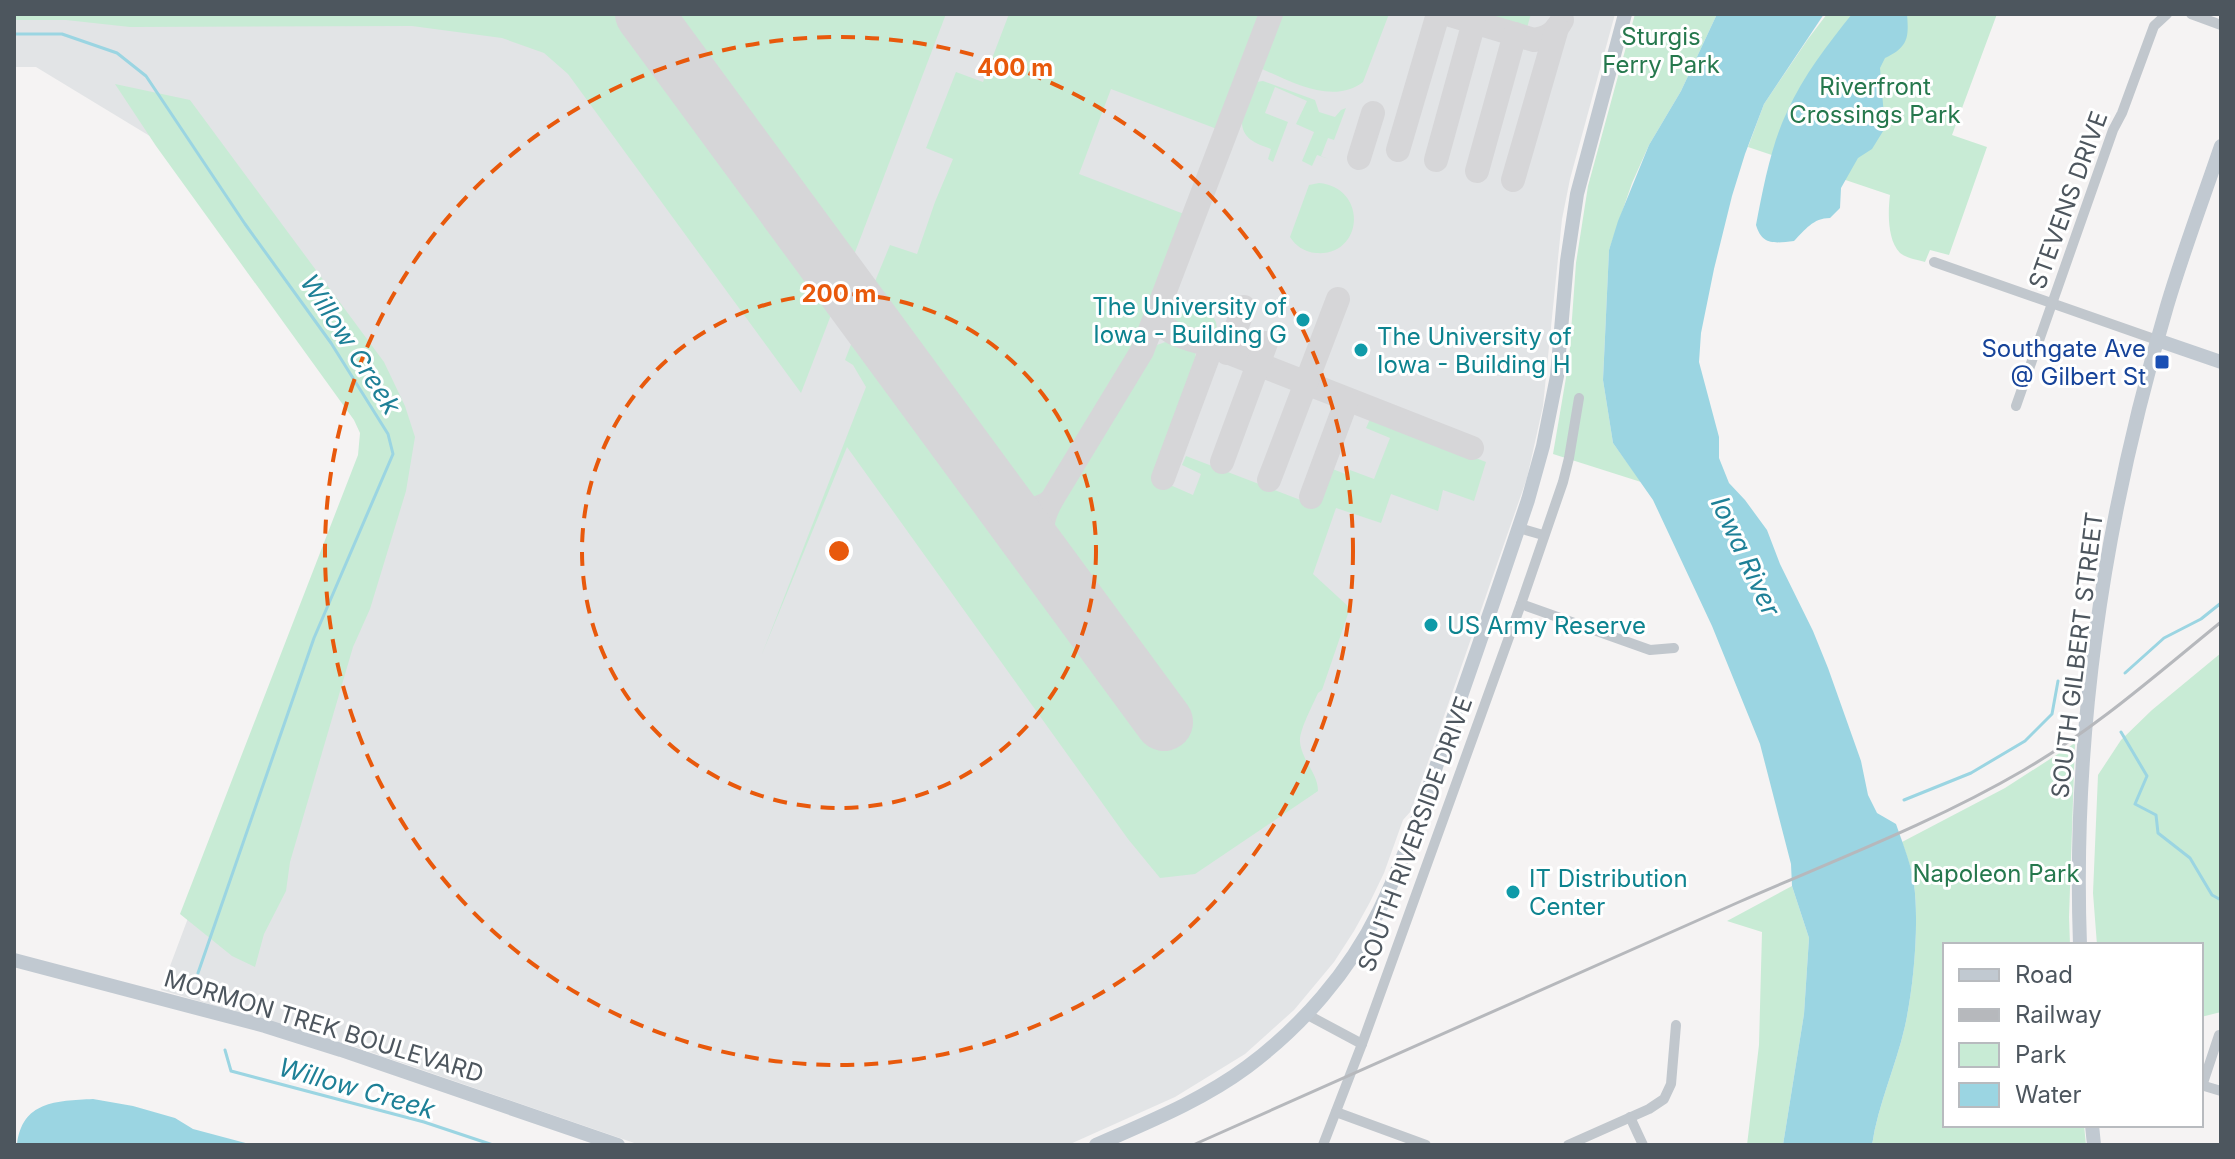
<svg xmlns="http://www.w3.org/2000/svg" width="2235" height="1159" viewBox="0 0 2235 1159" font-family="Inter,sans-serif">
<rect width="100%" height="100%" fill="#f5f3f3"/>
<polygon fill="#e2e4e6" points="14,14 1615,14 1570,179 1562,219 1543,406 1527,478 1411,811 1403,820 1384,873 1370,902 1354,931 1334,962 1294,1010 1245,1054 1175,1097 1068,1145 640,1145 353,1046 161,990 369,437 153,138 36,67 14,67"/>
<g fill="#c8ebd5">
<polygon points="14,14 625,14 836,302 801,393 568,74 544,53 502,38 412,26 130,27 66,20 14,20"/>
<polygon points="661,14 946,14 849,268"/>
<path d="M1009,14H1260L1217,129L1111,89L1079,174L1184,214L1129,355L1046,491C1037,501 1029,501 1017,497L869,296L890,245L917,254L935,202L953,159L926,148L956,72L983,82Z"/>
<path d="M1282,14H1389L1363,82C1333,105 1292,82 1262,69Z"/>
<polygon points="1471,14 1531,14 1526,31"/>
<polygon points="1635,14 1717,14 1681,91 1649,145 1632,183 1609,250 1603,380 1613,443 1641,482 1553,454 1569,360 1576,263 1588,186"/>
<path d="M1827,14H1997L1952,135L1987,147L1949,255L1930,250L1925,262C1918,260 1906,258 1900,253C1887,240 1888,211 1890,195L1748,147L1764,104L1808,39Z"/>
<path d="M1263,81L1315,100L1319,112L1335,117L1341,110L1346,108L1334,140L1328,138L1321,156L1329,159L1317,155L1312,166L1302,161L1314,132L1296,124L1307,101L1275,87L1265,113L1288,122L1273,162L1268,159L1271,149C1254,143 1240,138 1242,117L1256,82Z"/>
<polygon points="115,84 190,100 384,362 405,406 415,437 406,491 370,609 353,647 290,862 286,891 264,934 255,967 232,956 180,914 358,455 360,433 354,420 156,146"/>
<path d="M1319,183C1369,188 1363,257 1316,253C1304,252 1296,246 1290,237L1309,185Z"/>
<path d="M1172,302C1194,301 1225,312 1215,338C1197,339 1176,330 1169,313Z"/>
<path d="M857,329L1162,742L1186,725L1053,544C1050,528 1053,518 1061,503L1157,345L1171,340L1195,347L1196,361L1152,477L1193,495L1201,474L1182,465L1186,456L1316,506L1330,468L1348,475L1350,470L1374,479L1390,438L1366,428L1371,417L1486,462L1474,501L1443,490L1438,511L1391,494L1381,523L1336,508L1313,574L1350,608L1322,690L1318,693C1313,705 1299,730 1300,742C1302,761 1318,773 1318,791L1195,874L1160,878L1128,839L847,447L762,654L866,387L853,365L845,360Z"/>
<polygon points="2221,653 2221,1012 2201,1017 2201,945 2097,945 2093,893 2098,775 2121,740 2152,710"/>
<path d="M2075,743L2069,917L2070,945H1945V1125H2084L2086,1145H1872C1878,1104 1896,1066 1905,1026C1914,985 1920,918 1913,877C1910,865 1906,853 1902,842L2005,788Z"/>
<polygon points="1792,886 1809,938 1804,1014 1783,1145 1747,1145 1759,1045 1762,932 1727,921"/>
</g>
<g fill="#9bd5e2">
<path d="M1717,14H1824L1764,104L1745,154L1732,196L1714,269L1701,333L1699,362L1719,437V458L1729,483L1745,500L1767,530L1780,564L1813,631L1828,668L1861,761L1868,795L1877,813L1896,824C1902,841 1909,859 1913,877C1920,918 1914,985 1905,1026C1896,1066 1878,1104 1872,1145H1783L1804,1014L1809,938L1792,886L1791,864L1760,744L1712,626L1653,500L1613,443L1603,380L1609,250L1618,221L1649,145L1681,91Z"/>
<path d="M1852,14H1907C1909,38 1908,47 1885,58L1880,68L1885,128L1872,149L1858,158L1841,188L1840,208L1830,218C1813,218 1805,230 1794,241C1776,243 1762,246 1756,225C1763,189 1771,145 1787,112C1803,76 1828,44 1852,14Z"/>
<path d="M93,1099L133,1106L175,1118L193,1129L253,1145H17C22,1101 56,1101 93,1099Z"/>
</g>
<g fill="none" stroke-linecap="round" stroke-linejoin="round">
<g stroke="#9bd5e2" stroke-width="3">
<polyline points="14,34 62,34 117,53 146,76 245,224 331,343 388,434 393,454 314,638 198,973"/>
<polyline points="2125,673 2164,638 2201,619 2221,603"/>
<polyline points="2121,732 2147,776 2135,804 2156,815 2158,833 2190,858 2212,895 2221,900"/>
<polyline points="1904,800 1971,773 2025,741 2052,714 2058,681"/>
<polyline points="225,1050 231,1071 424,1122 493,1145"/>
</g>
<g stroke="#d6d6d8" stroke-width="24">
<polyline points="648,14 653,24 700,89"/>
<path d="M1447,14L1534,40C1548,38 1555,33 1562,20"/>
<polyline points="1398,150 1438,14"/>
<polyline points="1359,158 1373,113"/>
<polyline points="1436,160 1474,22"/>
<polyline points="1477,171 1515,34"/>
<polyline points="1513,180 1557,28"/>
<path d="M1156,314C1163,336 1192,339 1212,346L1472,448"/>
<polyline points="1227,353 1244,307"/>
<path d="M953,432L1001,497C1015,512 1034,513 1051,501"/>
<polyline points="1222,462 1266,343"/>
<polyline points="1163,478 1212,346"/>
<polyline points="1269,480 1338,299"/>
<polyline points="1311,497 1347,400"/>
<path d="M1099,631C1089,617 1079,603 1068,589C1046,559 1031,538 1051,501L1142,351L1271,14"/>
</g>
<polyline stroke="#d6d6d8" stroke-width="58" points="644,14 1164,722"/>
<g stroke="#c1c7cd" stroke-width="10">
<polyline points="2191,14 2221,25"/>
<polyline points="1934,262 2157,340"/>
<polyline points="2016,406 2113,130 2122,113 2154,26 2167,14"/>
<polyline points="1519,528 1543,535"/>
<polyline points="1521,604 1650,650 1674,648"/>
<polyline points="1306,1014 1362,1044"/>
<polyline points="2201,1085 2221,1091"/>
<polyline points="2202,1086 2219,1035 2221,1036"/>
<polyline points="1336,1112 1426,1145"/>
<polyline points="1630,1117 1643,1145"/>
<polyline points="1323,1145 1362,1044 1521,604 1563,482 1569,458 1579,398"/>
<polyline points="1568,1145 1649,1109 1664,1099 1671,1084 1676,1025"/>
</g>
<g stroke="#c1c9d1" stroke-width="14">
<polyline points="2157,340 2221,362"/>
<path d="M2080,945C2072,730 2106,512 2167,306C2183,252 2203,199 2221,146"/>
<polyline points="14,960 265,1026 341,1050 618,1145"/>
<polyline points="2092,1125 2094,1145"/>
<path d="M1096,1145C1148,1122 1201,1101 1247,1067C1302,1026 1349,972 1379,911C1406,856 1425,798 1445,741C1474,661 1501,580 1528,500L1543,446L1557,376L1567,261L1577,194L1625,14"/>
</g>
<path stroke="#b6b8bc" stroke-width="3" d="M1193,1145C1375,1064 1557,983 1739,902C1835,860 1933,823 2024,770C2095,729 2157,674 2221,622"/>
</g>
<g fill="none" stroke="#e8590c" stroke-width="4" stroke-dasharray="14 10">
<circle cx="839" cy="551" r="257"/>
<circle cx="839" cy="551" r="514"/>
</g>
<g fill="#0f9aa8" stroke="#fff" stroke-width="3">
<circle cx="1303" cy="320" r="8"/>
<circle cx="1361" cy="350" r="8"/>
<circle cx="1431" cy="625" r="8"/>
<circle cx="1513" cy="892" r="8"/>
</g>
<rect fill="#1a4fb4" stroke="#fff" stroke-width="3" x="2154" y="354" width="16" height="16" rx="4"/>
<g text-anchor="middle" dominant-baseline="central" stroke-width="6" stroke-linejoin="round" paint-order="stroke">
<g font-size="24" fill="#25784d" stroke="#fff">
<text x="1661" y="36">Sturgis<tspan x="1661" dy="28">Ferry Park</tspan></text>
<text x="1875" y="86">Riverfront<tspan x="1875" dy="28">Crossings Park</tspan></text>
<text x="1996" y="873">Napoleon Park</text>
</g>
<g font-size="24" fill="#4d565e" stroke="#fff">
<text transform="translate(2068 200) rotate(-70)">STEVENS DRIVE</text>
<text transform="translate(2077 655) rotate(-83)">SOUTH GILBERT STREET</text>
<text transform="translate(1415 834) rotate(-70)">SOUTH RIVERSIDE DRIVE</text>
<text transform="translate(324 1026) rotate(17)">MORMON TREK BOULEVARD</text>
</g>
<g font-size="24" fill="#0d838f" stroke="#fff" text-anchor="start">
<text x="1287" y="306" text-anchor="end">The University of<tspan x="1287" dy="28">Iowa - Building G</tspan></text>
<text x="1377" y="336">The University of<tspan x="1377" dy="28">Iowa - Building H</tspan></text>
<text x="1447" y="625">US Army Reserve</text>
<text x="1529" y="878">IT Distribution<tspan x="1529" dy="28">Center</tspan></text>
</g>
<g font-size="24" fill="#164399" stroke="#fff" text-anchor="end">
<text x="2146" y="348">Southgate Ave<tspan x="2146" dy="28">@ Gilbert St</tspan></text>
</g>
<g font-size="26" font-style="italic" fill="#1e8097" stroke="#fff">
<text transform="translate(351 344) rotate(57)">Willow Creek</text>
<text transform="translate(1746 556) rotate(65)">Iowa River</text>
<text transform="translate(357 1088) rotate(16)">Willow Creek</text>
</g>
</g>
<circle cx="839" cy="551" r="12" fill="#e8590c" stroke="#fff" stroke-width="4"/>
<g font-size="24" text-anchor="middle" font-weight="bold" fill="#e8590c" stroke="#fff" stroke-width="6" stroke-linejoin="round" paint-order="stroke">
<text x="1015" y="76">400 m</text>
<text x="839" y="302">200 m</text>
</g>
<rect width="2235" height="1159" fill="none" stroke="#4d565e" stroke-width="32"/>
<rect x="1943" y="943" width="260" height="184" fill="#ffffff" stroke="#b8bbbf" stroke-width="2"/>
<rect x="1959" y="969" width="40" height="12" fill="#c1c9d1" stroke="#b8bbbf" stroke-width="2"/>
<text x="2015" y="983" font-size="24" fill="#4d565e">Road</text>
<rect x="1959" y="1009" width="40" height="12" fill="#b6b8bc" stroke="#b8bbbf" stroke-width="2"/>
<text x="2015" y="1023" font-size="24" fill="#4d565e">Railway</text>
<rect x="1959" y="1043" width="40" height="24" fill="#c8ebd5" stroke="#b8bbbf" stroke-width="2"/>
<text x="2015" y="1063" font-size="24" fill="#4d565e">Park</text>
<rect x="1959" y="1083" width="40" height="24" fill="#9bd5e2" stroke="#b8bbbf" stroke-width="2"/>
<text x="2015" y="1103" font-size="24" fill="#4d565e">Water</text>
</svg>
